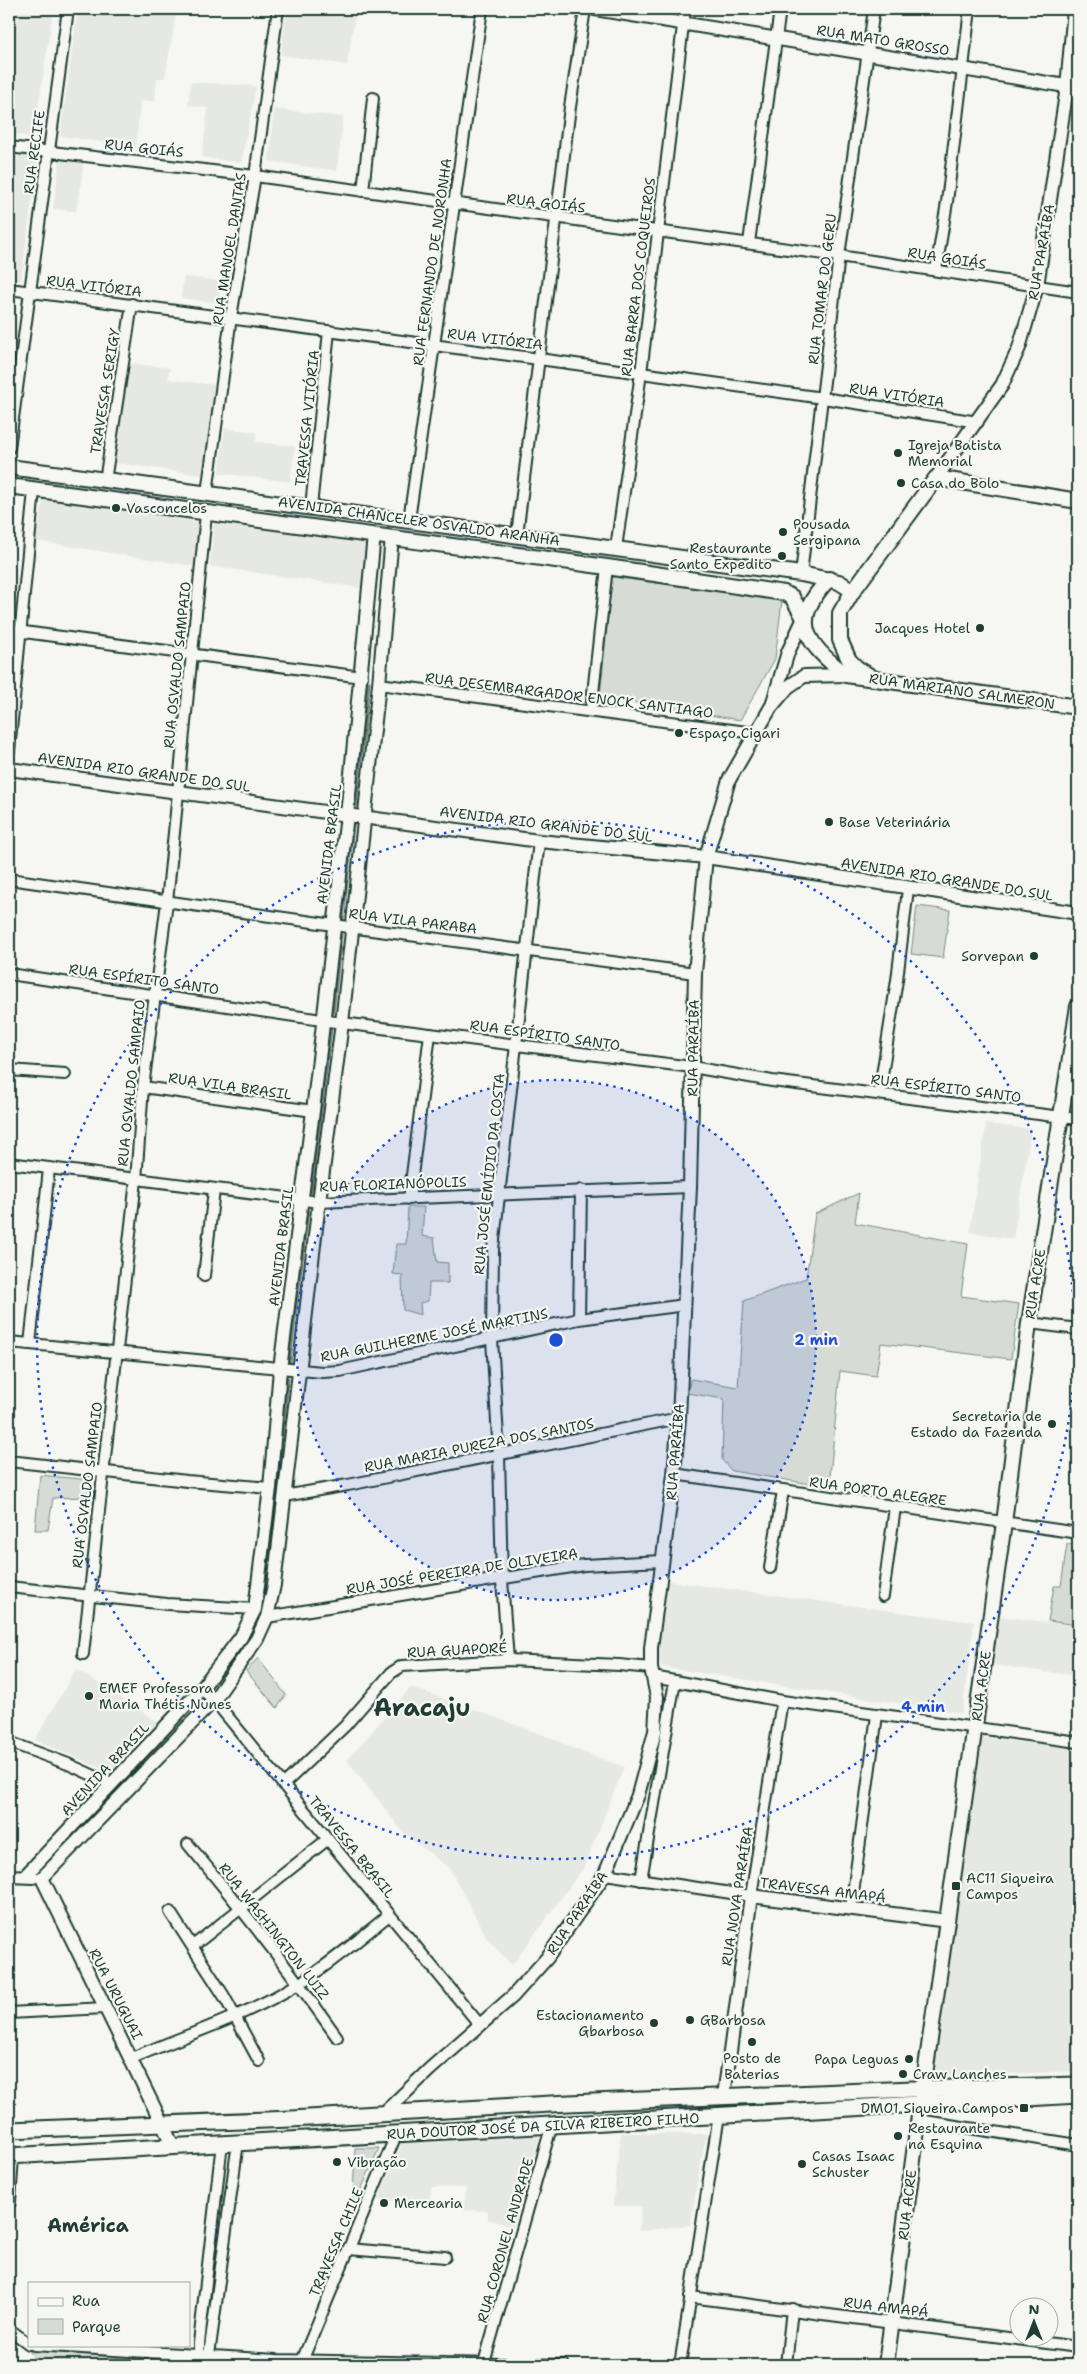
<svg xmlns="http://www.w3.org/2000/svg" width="1087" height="2374" viewBox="0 0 1087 2374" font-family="'Shantell Sans',sans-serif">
<rect width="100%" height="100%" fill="#f6f6f2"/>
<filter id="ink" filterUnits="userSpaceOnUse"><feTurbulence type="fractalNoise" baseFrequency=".02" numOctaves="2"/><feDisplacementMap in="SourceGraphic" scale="10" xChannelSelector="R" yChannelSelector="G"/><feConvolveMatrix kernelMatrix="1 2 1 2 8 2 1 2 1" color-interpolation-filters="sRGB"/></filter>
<g filter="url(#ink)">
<g fill="#e6e8e4">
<polygon points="9,9 53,9 34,137 9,133"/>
<polygon points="78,9 177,9 165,78 157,78 155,101 140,101 136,147 60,136"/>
<polygon points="287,9 356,9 347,65 281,55"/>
<polygon points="191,82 256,86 241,163 202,157 208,108 188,105"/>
<polygon points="274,109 343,117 337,171 269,161"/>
<polygon points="9,152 38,156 21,281 9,279"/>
<polygon points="60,159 84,162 76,211 53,209"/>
<polygon points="184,277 221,281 218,303 181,298"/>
<polygon points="129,363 170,368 168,379 214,385 202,475 115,463"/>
<polygon points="225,428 256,432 256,442 295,446 290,482 219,473"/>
<polygon points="43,499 199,522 193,566 36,541"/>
<polygon points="214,523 367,544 362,588 210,566"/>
<polygon points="986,1124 1031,1129 1013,1239 970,1232"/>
<polygon points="668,1581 974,1622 962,1713 662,1667 656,1654"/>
<polygon points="998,1616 1078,1626 1078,1676 992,1665"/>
<polygon points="76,1669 158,1722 112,1773 35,1740"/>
<polygon points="411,1687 552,1738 572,1748 624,1767 584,1867 512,1965 488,1940 450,1869 403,1832 347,1760"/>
<polygon points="980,1737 1078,1749 1078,2071 934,2077"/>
<polygon points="621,2133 706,2134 690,2225 639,2231 642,2206 613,2206"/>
<polygon points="540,2134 514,2227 488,2219 488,2211 464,2210 466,2188 432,2187 428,2202 378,2200 402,2142"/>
</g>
<g fill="#d6dbd6" stroke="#7a8c85">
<polygon points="612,577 782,600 775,659 740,720 600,697"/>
<polygon points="917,906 950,910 943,958 911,954"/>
<polygon points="859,1193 855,1223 968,1244 961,1296 1019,1304 1011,1359 881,1343 876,1376 840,1371 829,1487 732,1471 722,1460 724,1399 687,1393 691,1379 738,1387 744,1301 806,1278 815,1214"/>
<polygon points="408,1207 424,1207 422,1236 434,1238 437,1262 448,1263 448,1283 429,1283 428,1301 420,1303 421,1315 403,1310 402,1275 393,1274 396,1244 406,1244"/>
<polygon points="40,1475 90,1480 89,1497 53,1498 48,1530 35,1530"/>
<polygon points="1067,1544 1078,1545 1078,1625 1048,1621 1054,1586 1061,1586"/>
<polygon points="258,1658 286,1695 277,1708 246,1671"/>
<polygon points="355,2148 379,2148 358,2197 353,2197"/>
<polygon points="29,2350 184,2363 186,2365 38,2365"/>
</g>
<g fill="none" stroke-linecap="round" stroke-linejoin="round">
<g stroke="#72847d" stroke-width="3">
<polyline points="356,806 369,682"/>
<polyline points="343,918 353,825"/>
<polyline points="333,1012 341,935"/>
<polyline points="311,1192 331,1029"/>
<polyline points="290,1361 308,1210"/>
<polyline points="271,1559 288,1378"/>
</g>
<defs>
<g id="minor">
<polyline points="9,147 255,176 839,256 1078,292"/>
<polyline points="363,191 373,98"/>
<polyline points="749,243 780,9"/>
<polyline points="936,270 947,202 970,9"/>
<polyline points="9,289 539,359 823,398 978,422"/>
<polyline points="9,448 68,9"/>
<polyline points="105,481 132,304"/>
<polyline points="207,493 231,317 255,176 278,9"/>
<polyline points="311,507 329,331"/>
<polyline points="409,520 482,9"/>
<polyline points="517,535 570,107 585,9"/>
<polyline points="616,548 641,373 685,9"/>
<polyline points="801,574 839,256 874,9"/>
<polyline points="9,630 362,677"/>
<polyline points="379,684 755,733"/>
<polyline points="591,711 607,567"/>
<polyline points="9,751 34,490"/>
<polyline points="9,879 334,925 695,973"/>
<polyline points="9,974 342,1023 692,1067 772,1081 1078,1119"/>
<polyline points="9,1070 65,1074"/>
<polyline points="143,1087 313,1111"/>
<polyline points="879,1094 897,980 908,889"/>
<polyline points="9,1163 319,1202 690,1187"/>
<polyline points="409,1199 430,1034"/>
<polyline points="204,1276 214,1190"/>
<polyline points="579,1319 581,1190"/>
<polyline points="1029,1323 1078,1329"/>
<polyline points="9,1342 322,1372 340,1371 579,1319 685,1305"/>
<polyline points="30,1344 49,1169"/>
<polyline points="9,1461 187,1481 270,1488"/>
<polyline points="674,1474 1078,1533"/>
<polyline points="284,1496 348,1485 679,1418"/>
<polyline points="770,1568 783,1491"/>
<polyline points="9,1587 167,1604 255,1609"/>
<polyline points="883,1596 895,1507"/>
<polyline points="267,1617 584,1565 662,1561"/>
<polyline points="83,1654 136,1180 143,1087 167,902 206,514"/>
<polyline points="508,1660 502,1580 499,1455 492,1339 493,1249 539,841"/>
<polyline points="653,1677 782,1701 1078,1742"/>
<polyline points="201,1689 214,1700 480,2025"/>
<polyline points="9,1742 68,1764 112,1784"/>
<polyline points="283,1785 345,1726 391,1673 402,1666 508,1660 619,1665 651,1668"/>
<path d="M188,1844C240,1906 290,1970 337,2037"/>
<polyline points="605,1874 751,1896 782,1701"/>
<polyline points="641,1880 675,1681"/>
<polyline points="851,1908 877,1715"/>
<polyline points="170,1912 224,1996 259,2061"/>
<polyline points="193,1946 328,1839"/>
<polyline points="9,2013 105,2008"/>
<path d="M132,2058C186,2035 248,2015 298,1984C331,1964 360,1938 389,1915"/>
<polyline points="918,2120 1078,2145"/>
<polyline points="348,2249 445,2257"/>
<polyline points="690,2297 1078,2347"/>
<polyline points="9,2329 29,2344"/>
<polyline points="34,2345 276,2360 563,2365"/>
<polyline points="206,2360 209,2355 238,2142"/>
<polyline points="302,2361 396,2135"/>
<polyline points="484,2363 552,2124"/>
<polyline points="204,2365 199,2355 199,2343 222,2143"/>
<polyline points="680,2365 719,2115"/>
<polyline points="786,2365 792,2309"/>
</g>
<g id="tertiary">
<polyline points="595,9 1078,88"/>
<polyline points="936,478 1002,385 1019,348 1037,286 1067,87 1074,9"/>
<polyline points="773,702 788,652 804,618"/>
<polyline points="9,769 539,841 706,857 1078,913"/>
<polyline points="9,1876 33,1877"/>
<polyline points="25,1876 201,1689 241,1637 255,1609 270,1488 280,1369 313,1111 347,815 374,535"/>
<polyline points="42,1878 214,1700 257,1639 267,1617 274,1585 319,1202 342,1023 379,684 392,537"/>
<polyline points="42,1878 173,2146"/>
<polyline points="724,2096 751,1896 948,1921"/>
<polyline points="383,2114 430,2069 513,1996 547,1958 605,1874 638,1795 655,1731 657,1697 651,1668 651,1648 674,1474 679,1418 690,1187 695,973 706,857 729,780 771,707 788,687 804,676 846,675"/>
<polyline points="9,2151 12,2156 9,2202"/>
</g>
<g id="secondary">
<polyline points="9,467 801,574 839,582 853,591"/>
<polyline points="9,486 607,567 784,593 792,597 804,618"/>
<path d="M829,579C788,622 806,643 846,675L1078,707"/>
<polyline points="873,678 857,668 849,660 840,640 840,613 853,591 936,478 1078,501"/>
<polyline points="886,2365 917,2130 1004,1523 1029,1323 1078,1006"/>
</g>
<g id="primary">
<polyline points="9,2130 291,2119 569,2103 913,2089 1078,2085"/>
<polyline points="9,2156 1078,2095"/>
</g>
</defs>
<use href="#minor" stroke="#1f3d34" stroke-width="14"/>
<use href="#tertiary" stroke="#1f3d34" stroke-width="16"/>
<use href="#secondary" stroke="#1f3d34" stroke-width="18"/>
<use href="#primary" stroke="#1f3d34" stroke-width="19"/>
<use href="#minor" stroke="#f6f6f2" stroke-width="10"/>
<use href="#tertiary" stroke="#f6f6f2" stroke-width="12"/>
<use href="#secondary" stroke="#f6f6f2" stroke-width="14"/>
<use href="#primary" stroke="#f6f6f2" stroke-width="15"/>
</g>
</g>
<circle cx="556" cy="1340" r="260" fill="#1d4ed8" fill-opacity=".12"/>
<g fill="none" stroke="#1d4ed8" stroke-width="2.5" stroke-dasharray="2.5 5">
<circle cx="556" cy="1340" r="260"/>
<circle cx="556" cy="1340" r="519"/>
</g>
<g fill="#1f3d34" stroke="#f6f6f2" stroke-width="2">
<circle cx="898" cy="453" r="5"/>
<circle cx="901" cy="483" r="5"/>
<circle cx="116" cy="508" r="5"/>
<circle cx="783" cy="532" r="5"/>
<circle cx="782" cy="556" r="5"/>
<circle cx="980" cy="628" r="5"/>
<circle cx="679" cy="733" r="5"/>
<circle cx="829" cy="822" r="5"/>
<circle cx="1034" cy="956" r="5"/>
<circle cx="1052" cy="1424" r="5"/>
<circle cx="89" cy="1696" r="5"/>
<rect x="951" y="1881" width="10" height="10" rx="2.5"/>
<circle cx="690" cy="2020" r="5"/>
<circle cx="654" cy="2023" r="5"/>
<circle cx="752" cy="2042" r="5"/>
<circle cx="909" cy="2059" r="5"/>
<circle cx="903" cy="2074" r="5"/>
<rect x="1019" y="2103" width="10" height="10" rx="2.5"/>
<circle cx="898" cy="2136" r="5"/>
<circle cx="337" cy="2162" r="5"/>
<circle cx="802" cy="2164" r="5"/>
<circle cx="384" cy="2203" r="5"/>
</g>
<g text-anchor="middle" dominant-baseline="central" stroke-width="4.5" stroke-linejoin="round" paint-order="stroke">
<g font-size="14" fill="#1f3d34" stroke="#f6f6f2">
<text transform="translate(883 40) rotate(9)">RUA MATO GROSSO</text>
<text transform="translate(144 148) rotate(6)">RUA GOIÁS</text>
<text transform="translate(34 152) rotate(-82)">RUA RECIFE</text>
<text transform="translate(546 203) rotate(7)">RUA GOIÁS</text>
<text transform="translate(229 249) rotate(-81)">RUA MANOEL DANTAS</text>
<text transform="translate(1041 252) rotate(-80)">RUA PARAÍBA</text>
<text transform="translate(947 258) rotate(9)">RUA GOIÁS</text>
<text transform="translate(432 262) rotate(-82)">RUA FERNANDO DE NORONHA</text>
<text transform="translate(638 277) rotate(-83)">RUA BARRA DOS COQUEIROS</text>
<text transform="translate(94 286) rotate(7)">RUA VITÓRIA</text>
<text transform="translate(822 289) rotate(-83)">RUA TOMAR DO GERU</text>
<text transform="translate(495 339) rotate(7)">RUA VITÓRIA</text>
<text transform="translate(105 391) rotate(-81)">TRAVESSA SERIGY</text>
<text transform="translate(897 395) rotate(9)">RUA VITÓRIA</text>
<text transform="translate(307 418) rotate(-84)">TRAVESSA VITÓRIA</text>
<text transform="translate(419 521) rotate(8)">AVENIDA CHANCELER OSVALDO ARANHA</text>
<text transform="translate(177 665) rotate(-84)">RUA OSVALDO SAMPAIO</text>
<text transform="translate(962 691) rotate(8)">RUA MARIANO SALMERON</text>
<text transform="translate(569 695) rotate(7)">RUA DESEMBARGADOR ENOCK SANTIAGO</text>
<text transform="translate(144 772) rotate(8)">AVENIDA RIO GRANDE DO SUL</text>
<text transform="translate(546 824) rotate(7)">AVENIDA RIO GRANDE DO SUL</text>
<text transform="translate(329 844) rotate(-83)">AVENIDA BRASIL</text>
<text transform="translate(947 879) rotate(9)">AVENIDA RIO GRANDE DO SUL</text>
<text transform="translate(413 921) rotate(7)">RUA VILA PARABA</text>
<text transform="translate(144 979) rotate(8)">RUA ESPÍRITO SANTO</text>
<text transform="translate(545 1035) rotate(8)">RUA ESPÍRITO SANTO</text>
<text transform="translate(693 1048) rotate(-89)">RUA PARAÍBA</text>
<text transform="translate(131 1083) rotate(-84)">RUA OSVALDO SAMPAIO</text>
<text transform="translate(230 1086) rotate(8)">RUA VILA BRASIL</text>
<text transform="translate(946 1088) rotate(7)">RUA ESPÍRITO SANTO</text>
<text transform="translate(489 1174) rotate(-84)">RUA JOSÉ EMÍDIO DA COSTA</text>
<text transform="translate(393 1184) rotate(-2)">RUA FLORIANÓPOLIS</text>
<text transform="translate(281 1246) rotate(-83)">AVENIDA BRASIL</text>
<text transform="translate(1035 1284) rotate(-81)">RUA ACRE</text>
<text transform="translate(434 1335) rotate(-11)">RUA GUILHERME JOSÉ MARTINS</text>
<text transform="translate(479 1445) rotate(-11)">RUA MARIA PUREZA DOS SANTOS</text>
<text transform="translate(675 1452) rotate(-85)">RUA PARAÍBA</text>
<text transform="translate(87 1485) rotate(-83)">RUA OSVALDO SAMPAIO</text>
<text transform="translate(878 1491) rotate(8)">RUA PORTO ALEGRE</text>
<text transform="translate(462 1571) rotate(-9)">RUA JOSÉ PEREIRA DE OLIVEIRA</text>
<text transform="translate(457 1650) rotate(-3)">RUA GUAPORÉ</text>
<text transform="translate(981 1686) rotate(-82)">RUA ACRE</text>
<text transform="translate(105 1769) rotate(-47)">AVENIDA BRASIL</text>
<text transform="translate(352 1847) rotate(51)">TRAVESSA BRASIL</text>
<text transform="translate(823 1890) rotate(7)">TRAVESSA AMAPÁ</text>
<text transform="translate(737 1896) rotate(-81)">RUA NOVA PARAÍBA</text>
<text transform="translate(577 1913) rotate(-56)">RUA PARAÍBA</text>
<text transform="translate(274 1931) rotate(52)">RUA WASHINGTON LUIZ</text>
<text transform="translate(116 1994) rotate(63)">RUA URUGUAI</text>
<text transform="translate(543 2126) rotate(-3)">RUA DOUTOR JOSÉ DA SILVA RIBEIRO FILHO</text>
<text transform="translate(907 2205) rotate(-83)">RUA ACRE</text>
<text transform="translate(505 2240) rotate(-74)">RUA CORONEL ANDRADE</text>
<text transform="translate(336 2242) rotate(-67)">TRAVESSA CHILE</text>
<text transform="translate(886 2307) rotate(7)">RUA AMAPÁ</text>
</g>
<g font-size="14" fill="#1f3d34" stroke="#f6f6f2" text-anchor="start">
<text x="908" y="445">Igreja Batista<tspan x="908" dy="16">Memorial</tspan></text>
<text x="911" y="483">Casa do Bolo</text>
<text x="126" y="508">Vasconcelos</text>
<text x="793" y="524">Pousada<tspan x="793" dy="16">Sergipana</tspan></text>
<text x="772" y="548" text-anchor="end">Restaurante<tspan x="772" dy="16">Santo Expedito</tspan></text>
<text x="970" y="628" text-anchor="end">Jacques Hotel</text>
<text x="689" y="733">Espaço Cigari</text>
<text x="839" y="822">Base Veterinária</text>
<text x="1024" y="956" text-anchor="end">Sorvepan</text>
<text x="1042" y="1416" text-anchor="end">Secretaria de<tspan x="1042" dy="16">Estado da Fazenda</tspan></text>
<text x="99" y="1688">EMEF Professora<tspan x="99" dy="16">Maria Thétis Nunes</tspan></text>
<text x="966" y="1878">AC11 Siqueira<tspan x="966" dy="16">Campos</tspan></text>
<text x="644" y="2015" text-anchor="end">Estacionamento<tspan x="644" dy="16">Gbarbosa</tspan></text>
<text x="700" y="2020">GBarbosa</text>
<text x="752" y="2058" text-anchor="middle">Posto de<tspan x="752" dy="16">Baterias</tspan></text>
<text x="899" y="2059" text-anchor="end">Papa Leguas</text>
<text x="913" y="2074">Craw Lanches</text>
<text x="1014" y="2108" text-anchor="end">DM01 Siqueira Campos</text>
<text x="908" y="2128">Restaurante<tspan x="908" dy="16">na Esquina</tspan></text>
<text x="812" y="2156">Casas Isaac<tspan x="812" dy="16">Schuster</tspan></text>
<text x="347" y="2162">Vibração</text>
<text x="394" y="2203">Mercearia</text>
</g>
<g font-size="19" font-weight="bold" fill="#1f3d34" stroke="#f6f6f2">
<text x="88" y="2225">América</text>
</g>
<g font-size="24" font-weight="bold" fill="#1f3d34" stroke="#f6f6f2">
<text x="422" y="1708">Aracaju</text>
</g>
</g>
<circle cx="556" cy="1340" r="8" fill="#1d4ed8" stroke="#f6f6f2" stroke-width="2.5"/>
<g font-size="15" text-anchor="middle" font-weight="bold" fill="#1d4ed8" stroke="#f6f6f2" stroke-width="4.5" stroke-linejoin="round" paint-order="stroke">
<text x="816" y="1345">2 min</text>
<text x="923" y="1712">4 min</text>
</g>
<rect width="1087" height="2374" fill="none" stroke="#f6f6f2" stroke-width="30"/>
<rect x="15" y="15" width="1057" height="2344" fill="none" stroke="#1f3d34" stroke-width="2" filter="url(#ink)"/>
<rect x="28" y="2282" width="162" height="65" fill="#f6f6f2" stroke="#a0aca6"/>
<rect x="38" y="2298" width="25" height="8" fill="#f6f6f2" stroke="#a0aca6"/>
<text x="72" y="2306" font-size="15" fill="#1f3d34">Rua</text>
<rect x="38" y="2319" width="25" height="15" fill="#d6dbd6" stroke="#a0aca6"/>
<text x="72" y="2332" font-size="15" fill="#1f3d34">Parque</text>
<g transform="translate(1034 2322)"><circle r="24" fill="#f6f6f2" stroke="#a0aca6"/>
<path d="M0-4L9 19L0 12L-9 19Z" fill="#1f3d34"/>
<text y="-8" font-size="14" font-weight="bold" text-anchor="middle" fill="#1f3d34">N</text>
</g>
</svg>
